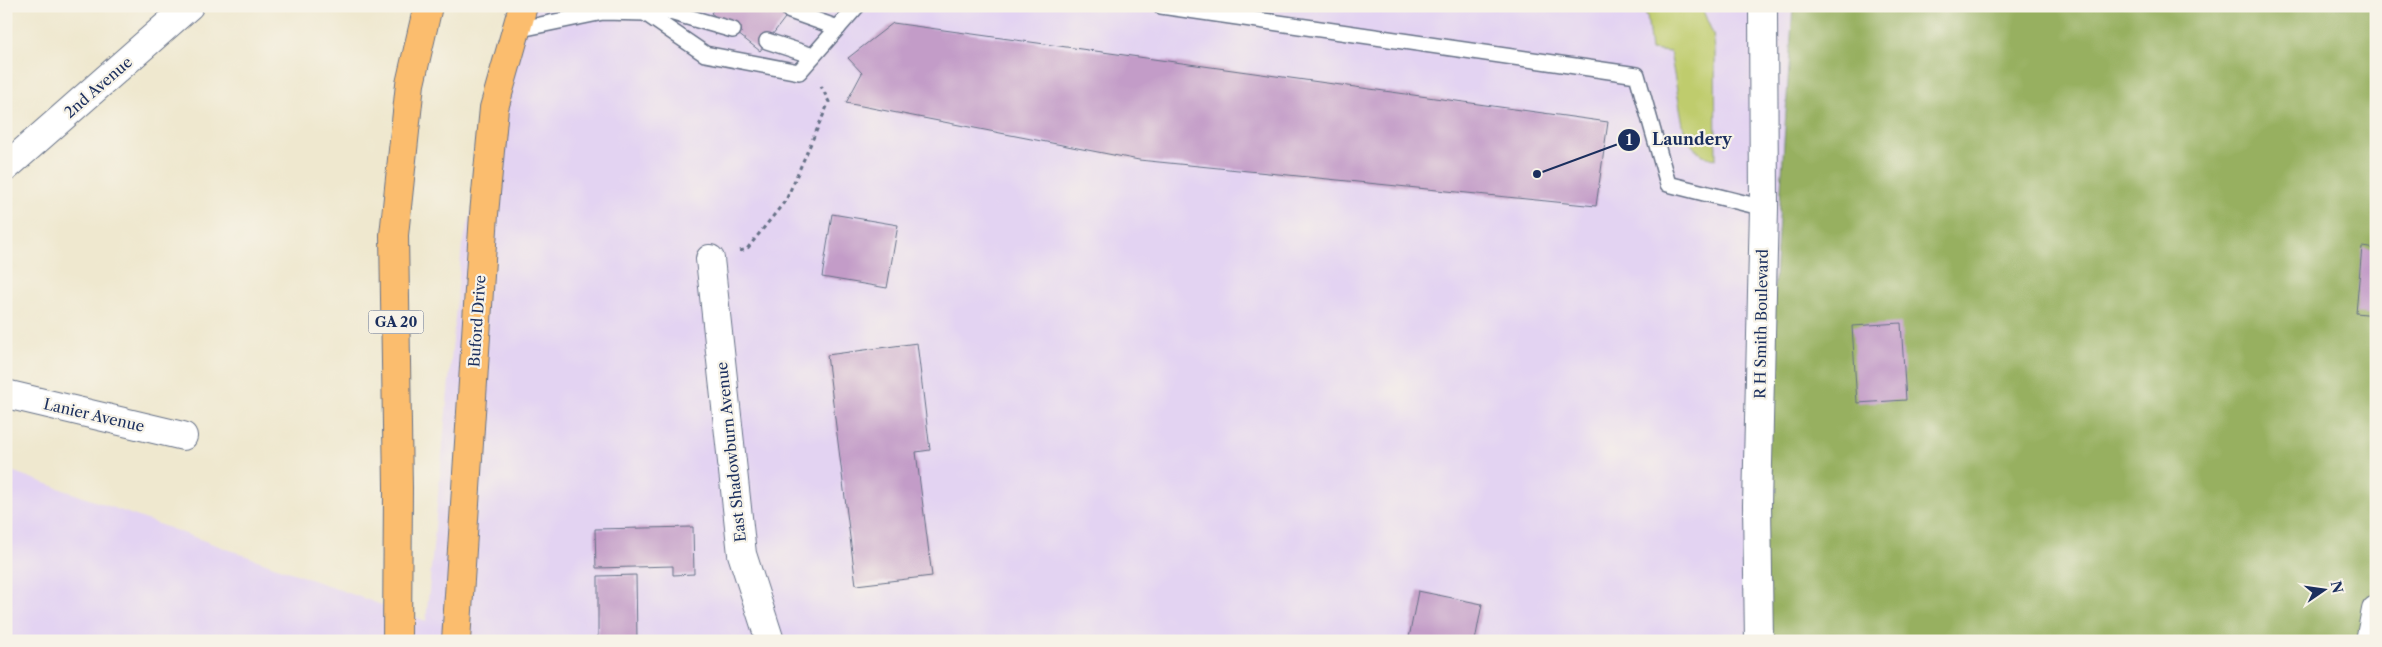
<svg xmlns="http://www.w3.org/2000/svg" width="2382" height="647" viewBox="0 0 2382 647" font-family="'Libre Caslon Text',serif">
<rect width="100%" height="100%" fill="#f7f3e8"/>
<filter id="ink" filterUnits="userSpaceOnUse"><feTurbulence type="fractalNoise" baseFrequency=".02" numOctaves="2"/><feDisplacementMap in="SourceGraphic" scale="10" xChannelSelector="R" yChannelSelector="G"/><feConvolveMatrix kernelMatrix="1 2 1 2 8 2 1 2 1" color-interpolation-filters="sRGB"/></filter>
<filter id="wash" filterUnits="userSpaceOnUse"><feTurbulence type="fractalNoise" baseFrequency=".0096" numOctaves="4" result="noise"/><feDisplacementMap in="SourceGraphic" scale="20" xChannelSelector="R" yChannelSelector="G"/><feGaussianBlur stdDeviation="1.12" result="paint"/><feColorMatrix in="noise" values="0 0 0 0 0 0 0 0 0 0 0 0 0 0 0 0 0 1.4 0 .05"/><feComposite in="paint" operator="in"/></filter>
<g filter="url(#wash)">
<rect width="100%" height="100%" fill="#efe8cf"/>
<polygon fill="#e3d3f2" points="530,6 1793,6 1759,521 1762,641 6,641 6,469 426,621 462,245"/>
<path fill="#bfcc6d" stroke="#6d7e66" d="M1607,6H1701L1713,34L1715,49L1716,159C1702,158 1693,148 1685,136L1670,52L1651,50L1647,15L1638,9Z"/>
<polygon fill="#97b060" stroke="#59705f" points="1793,6 2376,6 2376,641 1762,641 1759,521"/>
<g id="blocks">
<g fill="#c39cc8">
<polygon points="716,6 794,6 760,51 711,13"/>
<polygon points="893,23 1608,122 1596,206 1139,160 846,103 862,73 848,58"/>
<polygon points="832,214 898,225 887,288 822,277"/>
<polygon points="2362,247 2376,249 2376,315 2356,313"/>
<polygon points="1901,323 1906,400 1857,403 1852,326"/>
<polygon points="917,343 930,450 916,452 932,576 856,585 827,355"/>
<polygon points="693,527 694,574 673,575 673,566 596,568 595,529"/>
<polygon points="636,575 637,641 598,641 598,576"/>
<polygon points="1418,591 1482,604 1475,641 1422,641 1409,638"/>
</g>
</g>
</g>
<g filter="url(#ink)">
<use href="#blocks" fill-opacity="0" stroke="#657086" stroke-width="1"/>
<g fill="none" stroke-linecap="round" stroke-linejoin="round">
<defs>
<g id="service">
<polyline points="667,6 663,10 733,30"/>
<polyline points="1161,6 1637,75 1668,184 1764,208"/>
<polyline points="663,10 645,13 705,54 799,72 857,6"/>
<polyline points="790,11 838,28"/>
<polyline points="516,30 603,12 645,13"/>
<polyline points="767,41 813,56"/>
</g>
<g id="minor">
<polyline points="6,167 189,6"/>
<polyline points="710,259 742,554 770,641"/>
<polyline points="6,394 183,436"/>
<polyline points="2370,641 2376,610"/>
</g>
<polyline id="tertiary" points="1759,641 1757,505 1764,208 1763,6"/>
<g id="trunk">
<polyline points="397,641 398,488 394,235 410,84 428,6"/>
<polyline points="456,641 484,214 494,108 523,6"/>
</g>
</defs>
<use href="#service" stroke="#657086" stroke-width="18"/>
<use href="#minor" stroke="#657086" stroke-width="30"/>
<use href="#tertiary" stroke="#657086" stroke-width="30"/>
<use href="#trunk" stroke="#657086" stroke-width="30"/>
<polyline stroke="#657086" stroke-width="3" stroke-dasharray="4 4" stroke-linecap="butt" points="740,251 747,249 786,200 829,102 821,86"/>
<use href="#service" stroke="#fff" stroke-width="15"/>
<use href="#minor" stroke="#fff" stroke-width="28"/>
<use href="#tertiary" stroke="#fff" stroke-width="28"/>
<use href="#trunk" stroke="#fbbd6e" stroke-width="28"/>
</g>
</g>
<g text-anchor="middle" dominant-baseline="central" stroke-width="4.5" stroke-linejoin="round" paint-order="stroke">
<rect fill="#f7f3e8" stroke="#5d6a87" stroke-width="1" x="368.5" y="310.5" width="55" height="23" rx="4"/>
<g font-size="14" font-weight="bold" fill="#1b2f5e">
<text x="396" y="322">GA 20</text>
</g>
<g font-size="15" fill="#1b2f5e" stroke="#f7f3e8">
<text transform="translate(98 87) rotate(-41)">2nd Avenue</text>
<text transform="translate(477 321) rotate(-86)">Buford Drive</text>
<text transform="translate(1761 324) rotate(-89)">R H Smith Boulevard</text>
<text transform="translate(94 415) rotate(13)">Lanier Avenue</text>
<text transform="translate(731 452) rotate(-96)">East Shadowburn Avenue</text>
</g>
</g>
<path fill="none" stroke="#1b2f5e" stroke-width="2" d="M1537 174L1629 140"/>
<g fill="#1b2f5e" stroke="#f7f3e8" stroke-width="2">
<circle cx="1537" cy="174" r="5"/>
<circle cx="1629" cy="140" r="12"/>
</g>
<g font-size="15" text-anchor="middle" font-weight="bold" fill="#fff">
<text x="1629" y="145">1</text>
</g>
<g font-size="16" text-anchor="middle" font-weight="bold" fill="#1b2f5e" stroke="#f7f3e8" stroke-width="4.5" stroke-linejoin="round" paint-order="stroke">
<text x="1692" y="145">Laundery</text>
</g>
<rect width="2382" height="647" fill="none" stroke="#f7f3e8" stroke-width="25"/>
<g transform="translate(2324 590) rotate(77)" stroke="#f7f3e8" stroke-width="4" paint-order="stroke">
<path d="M0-4L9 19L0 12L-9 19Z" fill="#1b2f5e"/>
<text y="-8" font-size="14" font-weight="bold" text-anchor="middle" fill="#1b2f5e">N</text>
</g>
</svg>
